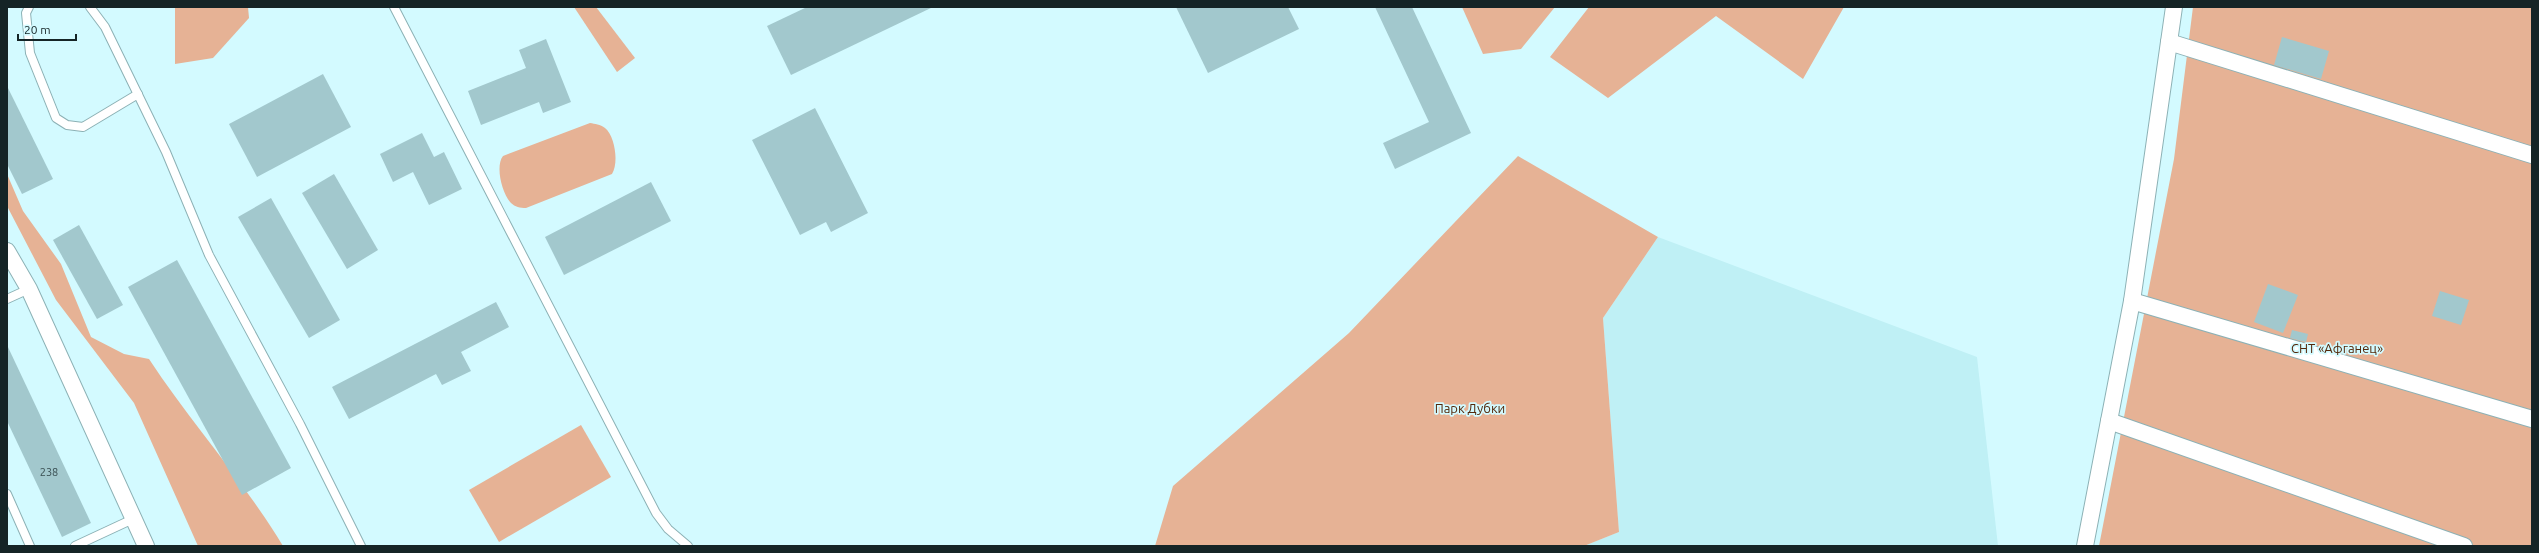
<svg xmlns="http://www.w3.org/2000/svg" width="2539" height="553" viewBox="0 0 2539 553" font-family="Ubuntu,sans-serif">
<rect width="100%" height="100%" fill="#d3faff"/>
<polygon fill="#bff0f5" points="1658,237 1977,357 1998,546 1584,546 1619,532 1603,318"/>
<g fill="#e6b295">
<polygon points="175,7 248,7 249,18 213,58 175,64"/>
<polygon points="574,7 596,7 635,58 617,72"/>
<polygon points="1462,7 1555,7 1521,49 1483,54"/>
<polygon points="1589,7 1844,7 1803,79 1716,16 1608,98 1550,57"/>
<polygon points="2193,7 2532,7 2532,546 2099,546 2174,159"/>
<path d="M590,123C595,124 600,124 605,128C615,136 619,163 612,174L526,208C520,208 515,207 511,203C502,194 495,166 503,156Z"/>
<polygon points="1518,156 1658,237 1603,318 1619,532 1584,546 1155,546 1173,486 1349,333"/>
<path d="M7,174L23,211L61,264L91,337L124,354L149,359C191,423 243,480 283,546H198L134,403L56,300L7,206Z"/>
<polygon points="581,425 611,477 499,542 469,490"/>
</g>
<g fill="#a2c8cd">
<polygon points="807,7 933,7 791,75 767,26"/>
<polygon points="1176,7 1288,7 1299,29 1208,73"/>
<polygon points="1375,7 1412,7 1471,133 1395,169 1383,143 1429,122"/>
<polygon points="2282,37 2329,51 2321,79 2274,65"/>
<polygon points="546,39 571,102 543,113 539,102 481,125 468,91 526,68 519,50"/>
<polygon points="323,74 351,127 257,177 229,124"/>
<polygon points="7,86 53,179 22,194 7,164"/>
<polygon points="815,108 868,213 831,232 826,222 800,235 752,140"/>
<polygon points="422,133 434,157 444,152 462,189 429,205 413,172 393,182 380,154"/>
<polygon points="334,174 378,250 347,269 302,193"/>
<polygon points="651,182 671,221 564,275 545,237"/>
<polygon points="271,198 340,320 309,338 238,217"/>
<polygon points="79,225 123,305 97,319 53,240"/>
<polygon points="177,260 291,468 242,495 128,287"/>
<polygon points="2268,284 2298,295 2283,333 2254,322"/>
<polygon points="2440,291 2469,300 2461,325 2432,316"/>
<polygon points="496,302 509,327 461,352 471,371 442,385 436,374 349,419 332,387"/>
<polygon points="2292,330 2308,334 2306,342 2290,338"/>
<polygon points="7,345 91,523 62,537 7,421"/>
</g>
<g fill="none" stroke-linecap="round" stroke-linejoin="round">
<defs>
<g id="service">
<polyline points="29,7 26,13 30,53 56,118 67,125 83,127 138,94"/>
<polyline points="90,7 105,27 166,152 209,255 300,424 361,546"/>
<polyline points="394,7 656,513 668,529 688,546"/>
<polyline points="7,299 29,289"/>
<polyline points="7,494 30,546"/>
<polyline points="75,546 133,519"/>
</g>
<g id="minor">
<polyline points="2169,42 2532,155"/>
<polyline points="7,251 29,289 146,546"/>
<polyline points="2132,301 2532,419"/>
<polyline points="2109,421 2464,546"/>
<polyline points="2085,546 2132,301 2174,7"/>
</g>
</defs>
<use href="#service" stroke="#8cb1b5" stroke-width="10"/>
<use href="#minor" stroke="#8cb1b5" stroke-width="18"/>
<use href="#service" stroke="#fff" stroke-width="8"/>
<use href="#minor" stroke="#fff" stroke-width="16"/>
</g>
<g text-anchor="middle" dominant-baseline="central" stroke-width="3.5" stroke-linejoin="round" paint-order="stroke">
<g font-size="11" fill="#384d50">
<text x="49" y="472">238</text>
</g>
<g font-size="13" fill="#54280a" stroke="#d3faff">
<text x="2337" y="348">СНТ «Афганец»</text>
<text x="1470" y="408">Парк Дубки</text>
</g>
</g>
<rect width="2539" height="553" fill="none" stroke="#152426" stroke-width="16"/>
<path d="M18 34v6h58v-6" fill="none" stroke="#152426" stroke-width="2"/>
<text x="24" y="34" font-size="12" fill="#152426" stroke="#d3faff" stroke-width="3" paint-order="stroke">20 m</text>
</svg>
